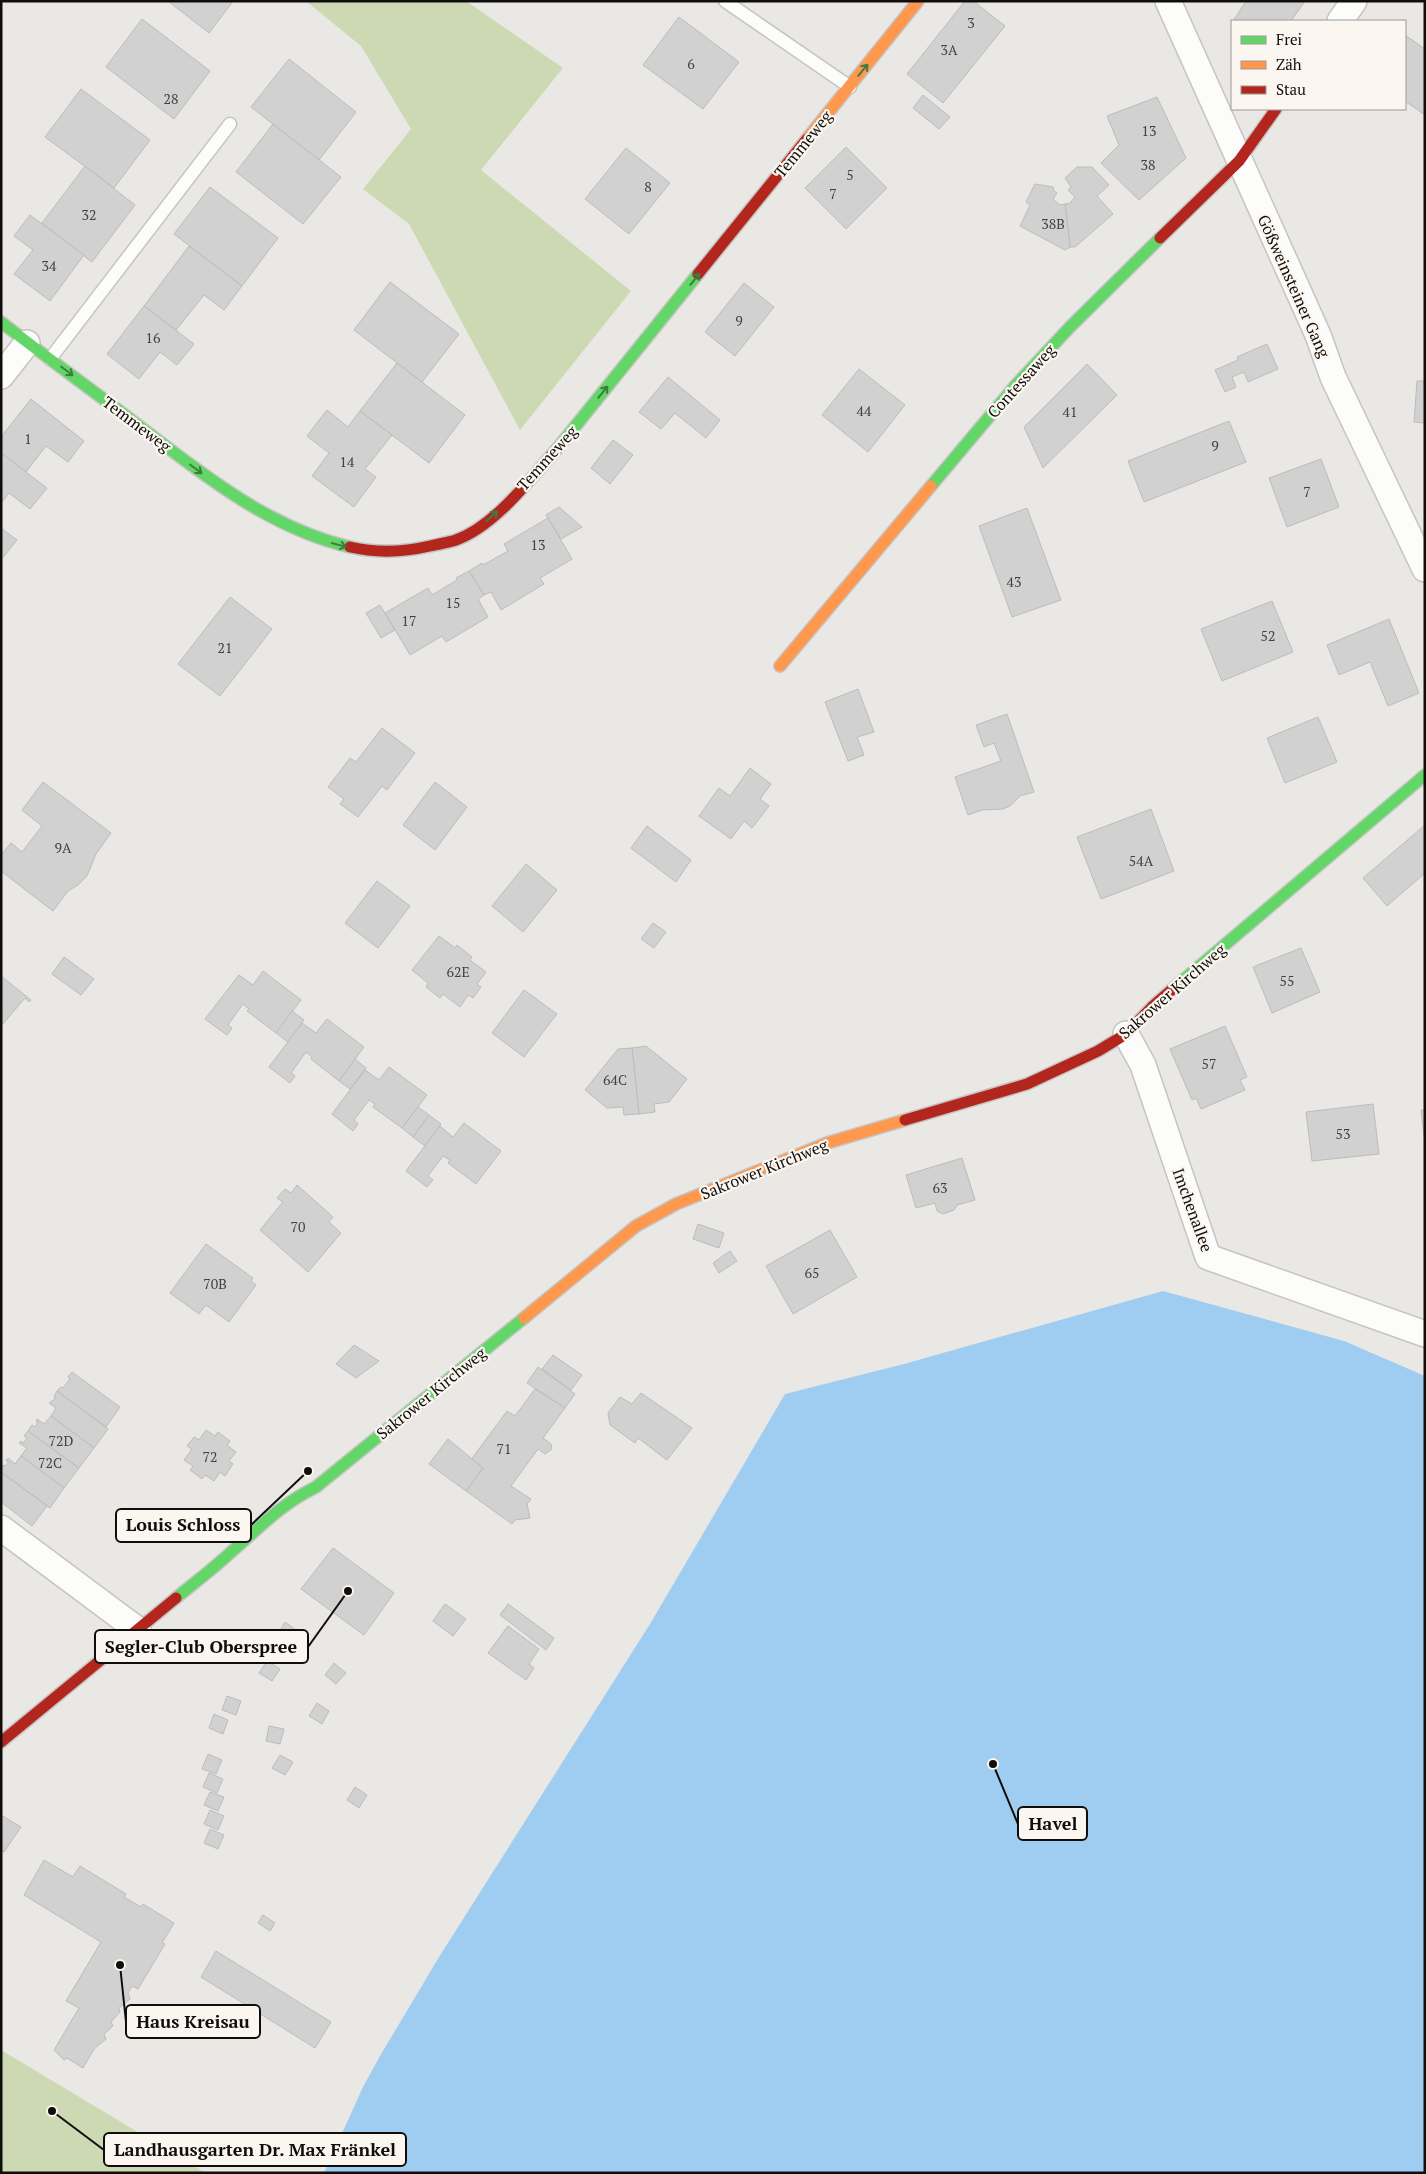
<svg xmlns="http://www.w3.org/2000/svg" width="1426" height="2174" viewBox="0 0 1426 2174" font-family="'PT Serif',serif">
<rect width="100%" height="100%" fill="#eae8e5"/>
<g fill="#cdd9b2">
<polygon points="306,1 466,1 563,68 481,170 631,291 520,430 409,224 363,189 411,129 361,46"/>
<polygon points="1,2050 206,2173 1,2173"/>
</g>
<polygon fill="#9fcdf2" points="1163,1291 1344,1341 1425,1376 1425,2173 324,2173 363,2087 380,2056 439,1957 650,1624 785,1394 904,1364"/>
<g fill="#d2d1d1" stroke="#bdbbbc">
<polygon points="168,1 233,1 209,33"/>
<polygon points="965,1 973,1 1005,26 943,103 907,74"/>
<polygon points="1246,1 1305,1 1291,21 1233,21"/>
<polygon points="679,17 739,62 703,109 643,65"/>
<polygon points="142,19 210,71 174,119 106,67"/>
<polygon points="1405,35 1425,49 1425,115 1405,101"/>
<polygon points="289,59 356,112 319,160 251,107"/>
<polygon points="81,89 150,140 114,188 45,137"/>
<polygon points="923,95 950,117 939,129 913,108"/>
<polygon points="1157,97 1186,158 1139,200 1101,163 1119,145 1107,116"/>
<polygon points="273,124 341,177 303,224 236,172"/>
<polygon points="846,147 887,188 846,229 805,188"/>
<polygon points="626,148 670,183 629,234 585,199"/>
<polygon points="85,166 135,205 92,262 42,223"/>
<polygon points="1077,167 1092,167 1109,185 1097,196 1113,214 1075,247 1070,247 1065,204 1070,203 1075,197 1068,190 1071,187 1065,178"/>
<polygon points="1035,184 1053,187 1054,191 1057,193 1053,199 1060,205 1065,204 1070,247 1065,250 1020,226 1030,205 1026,202"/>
<polygon points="210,187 278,238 242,286 174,234"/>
<polygon points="30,215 84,255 50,301 14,274 33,250 14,236"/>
<polygon points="189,246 242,286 224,310 204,295 176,330 144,306"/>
<polygon points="390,282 459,334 422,382 354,330"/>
<polygon points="744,283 774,307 735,356 705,332"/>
<polygon points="144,306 194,344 177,365 160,352 139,379 107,354"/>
<polygon points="1267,344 1278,369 1248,382 1244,372 1232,377 1236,387 1225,392 1215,370 1238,360 1237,357"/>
<polygon points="397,363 465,415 429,463 360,411"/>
<polygon points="1087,364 1117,395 1043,468 1024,427"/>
<polygon points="859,369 905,405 868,452 822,415"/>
<polygon points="668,377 720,420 706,438 675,413 661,429 639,412"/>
<polygon points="1417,381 1425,381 1425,423 1414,422"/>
<polygon points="31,399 84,441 68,462 46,446 26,472 1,453 1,437"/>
<polygon points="327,410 348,427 360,411 392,435 365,469 376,477 354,507 312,476 329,453 307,436"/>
<polygon points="1229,421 1246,462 1144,502 1128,461"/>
<polygon points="613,440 633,455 610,484 591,468"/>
<polygon points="1,453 47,488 30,509 9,493 1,503"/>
<polygon points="1321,459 1339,507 1287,527 1269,478"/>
<polygon points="559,507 582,527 561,539 546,515"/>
<polygon points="1027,508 1061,600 1012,617 979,526"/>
<polygon points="548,518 572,559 540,578 544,584 501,610 491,592 484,595 469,571 482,563 483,565 508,551 504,544"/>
<polygon points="1,528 17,540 1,560"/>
<polygon points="469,571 484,595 478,599 488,617 446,642 442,636 410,655 385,613 428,588 432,595 457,580 456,578"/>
<polygon points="230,597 272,629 220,696 178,664"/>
<polygon points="1272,601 1293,652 1222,681 1201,629"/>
<polygon points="380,605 395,630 381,638 366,613"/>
<polygon points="1389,619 1419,693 1388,706 1370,662 1339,675 1327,645"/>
<polygon points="858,689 874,732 857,737 864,755 848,761 825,702"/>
<polygon points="1007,714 1034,792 1020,796 1010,806 1003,809 982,810 968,815 955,777 1001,761 994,743 984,747 976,725"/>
<polygon points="1318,717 1337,762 1285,783 1267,738"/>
<polygon points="382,728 415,753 387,790 382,786 358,817 340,804 344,799 328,787 350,758 356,762"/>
<polygon points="750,768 771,784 760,799 769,806 752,828 744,821 731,839 699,816 719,788 730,796"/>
<polygon points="43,782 111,833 96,854 87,876 78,885 68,891 53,911 1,871 1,855 11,843 22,852 42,826 22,810"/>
<polygon points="435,782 467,807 435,850 403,825"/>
<polygon points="1151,809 1174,871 1101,899 1077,837"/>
<polygon points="1425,825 1425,873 1387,906 1363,878"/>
<polygon points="647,826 691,860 676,882 631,848"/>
<polygon points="526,864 557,890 523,932 492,906"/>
<polygon points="377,881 410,906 378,948 345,923"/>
<polygon points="653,923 666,932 654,948 641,939"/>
<polygon points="439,936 455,948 457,945 472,957 470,960 486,972 477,984 481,987 473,998 468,995 460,1007 443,994 440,998 426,987 428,983 412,970"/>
<polygon points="1301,948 1320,992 1272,1013 1253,967"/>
<polygon points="64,957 94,979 81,995 52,974"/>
<polygon points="263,971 301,1000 276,1033 247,1011 249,1009 243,1004 228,1025 232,1028 227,1035 205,1019 239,975 253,985"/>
<polygon points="1,976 31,1000 29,1002 25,998 2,1025"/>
<polygon points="524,990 557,1014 524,1057 492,1033"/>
<polygon points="292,1011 304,1020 288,1042 276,1033"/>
<polygon points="327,1019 364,1047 339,1081 311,1059 312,1057 306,1052 291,1073 295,1076 290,1083 269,1067 302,1023 316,1033"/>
<polygon points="1225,1026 1247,1077 1240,1080 1245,1090 1201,1109 1196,1098 1192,1100 1170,1049"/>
<polygon points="646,1046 687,1079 669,1102 654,1104 655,1112 639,1114 632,1048"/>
<polygon points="632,1048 639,1114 624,1115 623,1107 607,1108 585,1090 618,1049"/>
<polygon points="355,1059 366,1068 350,1089 339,1081"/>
<polygon points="389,1067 427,1095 402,1128 373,1107 375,1104 369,1100 354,1120 358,1124 353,1131 332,1114 365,1070 379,1080"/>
<polygon points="1373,1104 1379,1154 1312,1161 1306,1112"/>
<polygon points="418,1107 429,1115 413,1137 402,1128"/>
<polygon points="1421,1110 1425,1110 1425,1144"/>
<polygon points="429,1115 441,1124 425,1146 413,1137"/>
<polygon points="464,1123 501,1151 476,1184 448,1163 450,1160 443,1156 428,1176 433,1180 427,1187 406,1171 440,1126 453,1137"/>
<polygon points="962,1158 975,1200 957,1205 954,1210 943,1214 937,1211 935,1203 916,1208 906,1175"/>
<polygon points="297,1185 333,1217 329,1222 341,1233 308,1272 260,1230 283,1202 277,1198 285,1189 291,1193"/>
<polygon points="698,1224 724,1233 719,1248 693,1239"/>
<polygon points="830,1230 857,1277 793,1314 766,1266"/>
<polygon points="206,1244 253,1278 251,1281 256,1285 229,1322 206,1305 199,1314 170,1293"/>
<polygon points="730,1251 737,1261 719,1273 713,1263"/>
<polygon points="354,1345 379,1361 356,1378 336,1364"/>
<polygon points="553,1355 582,1375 571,1390 542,1369"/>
<polygon points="538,1367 575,1394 565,1408 527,1383"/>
<polygon points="72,1372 120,1407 106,1427 57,1391 61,1387 63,1388 70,1379 68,1377"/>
<polygon points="535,1389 565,1408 543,1438 551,1444 552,1449 545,1454 538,1449 511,1486 531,1499 527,1504 530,1518 515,1520 512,1524 466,1491 483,1468 472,1459 473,1457 507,1411 515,1416"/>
<polygon points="57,1391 108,1429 94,1448 51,1416 56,1408 49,1403 56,1398 54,1397"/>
<polygon points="641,1393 692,1428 667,1460 638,1438 635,1443 610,1425 608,1413 620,1397 632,1404"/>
<polygon points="51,1416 94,1448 79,1468 28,1431 32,1425 35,1427 38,1422 36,1421 37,1419 44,1424"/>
<polygon points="206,1430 215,1436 218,1432 230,1441 227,1445 236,1452 229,1461 233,1464 225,1476 220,1472 214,1481 205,1475 202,1479 190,1470 193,1466 184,1460 192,1449 187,1446 194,1437 199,1440"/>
<polygon points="28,1431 79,1468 64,1488 21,1456 27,1448 19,1443 21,1441 23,1443 27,1438 24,1436"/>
<polygon points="448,1439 483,1468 466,1491 429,1464"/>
<polygon points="21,1456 64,1488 50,1508 1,1472 3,1465 5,1466 9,1462 6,1461 8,1458 15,1464"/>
<polygon points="1,1472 47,1506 32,1526 1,1502"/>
<polygon points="333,1548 394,1593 364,1635 301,1589"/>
<polygon points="445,1604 466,1619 453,1636 433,1621"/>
<polygon points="508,1604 554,1638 546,1650 500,1615"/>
<polygon points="285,1622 297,1631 289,1644 277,1635"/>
<polygon points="508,1626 539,1649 529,1664 534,1668 526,1680 488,1653"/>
<polygon points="267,1661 280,1669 272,1681 259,1673"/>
<polygon points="334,1663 346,1673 336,1684 325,1675"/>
<polygon points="227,1696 241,1701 236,1715 222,1710"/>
<polygon points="317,1703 329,1711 322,1724 309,1716"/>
<polygon points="214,1714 228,1720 223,1734 209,1728"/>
<polygon points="269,1726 284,1729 280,1744 266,1741"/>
<polygon points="208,1754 222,1760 216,1774 202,1769"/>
<polygon points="280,1755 293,1762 285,1775 272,1768"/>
<polygon points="209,1773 223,1779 217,1793 203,1787"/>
<polygon points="355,1787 367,1795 359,1808 347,1800"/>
<polygon points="210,1792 224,1797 218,1811 204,1805"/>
<polygon points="210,1810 224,1816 218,1830 204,1824"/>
<polygon points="1,1815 21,1827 4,1852 1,1850"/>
<polygon points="210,1829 224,1835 218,1849 204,1843"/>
<polygon points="44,1860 73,1877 80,1866 126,1894 124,1897 141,1907 143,1904 174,1923 162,1943 165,1944 138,1989 132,1986 128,1993 130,1999 119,2008 120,2012 111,2022 113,2026 104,2034 106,2039 94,2049 83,2068 67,2058 64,2060 54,2050 79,2008 66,2001 101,1942 24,1895"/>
<polygon points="263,1915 275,1923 270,1931 258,1923"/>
<polygon points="216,1951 331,2022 315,2048 201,1977"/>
</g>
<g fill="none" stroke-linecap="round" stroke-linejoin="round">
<defs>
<g id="lane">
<polyline points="725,1 850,87"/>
<polyline points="50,359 230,124"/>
</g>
<g id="street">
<polyline points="1168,1 1318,335 1333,377 1425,569"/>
<polyline points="1340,21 1354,1"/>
<polyline points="1,376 27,343"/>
<polyline points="1126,1034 1143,1065 1208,1257 1425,1334"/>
<polyline points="1,1528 138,1630"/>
</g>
<g id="fast">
<path d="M1,322C42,354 84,384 126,416C195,468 264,527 350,547"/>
<polyline points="557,449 698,274"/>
<polyline points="931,486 1015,386 1070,327 1160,238"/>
<polyline points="1175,987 1425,775"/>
<path d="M176,1598C194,1583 213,1569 230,1553C259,1528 281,1504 316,1487L524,1318"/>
</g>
<g id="slow">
<polyline points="807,139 918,1"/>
<polyline points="780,666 931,486"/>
<polyline points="524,1318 636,1226 676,1204 827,1143 905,1120"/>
</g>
<g id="jam">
<polyline points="1160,238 1239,161 1276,109"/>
<polyline points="698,274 807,139"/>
<path d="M350,547C376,553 404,552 430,546C438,544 447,543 456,540C495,526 530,479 557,449"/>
<polyline points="905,1120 1027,1084 1098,1051 1126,1034 1152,1007 1175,987"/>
<polyline points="1,1742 176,1598"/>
</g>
</defs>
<use href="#lane" stroke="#c6c4c2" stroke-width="15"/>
<use href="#street" stroke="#c6c4c2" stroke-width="28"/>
<use href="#fast" stroke="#c6c4c2" stroke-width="14"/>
<use href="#slow" stroke="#c6c4c2" stroke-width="14"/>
<use href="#jam" stroke="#c6c4c2" stroke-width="14"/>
<use href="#lane" stroke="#fcfcfb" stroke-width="12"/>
<use href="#street" stroke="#fcfcfb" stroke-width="25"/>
<use href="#fast" stroke="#63d668" stroke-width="11"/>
<use href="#slow" stroke="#ff974d" stroke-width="11"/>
<use href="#jam" stroke="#b3261e" stroke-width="11"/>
</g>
<defs><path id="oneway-shaft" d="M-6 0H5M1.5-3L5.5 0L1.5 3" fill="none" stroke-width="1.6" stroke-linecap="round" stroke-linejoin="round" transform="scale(1.25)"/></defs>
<g stroke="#3e7c3f">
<use href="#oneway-shaft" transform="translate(863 70) rotate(-51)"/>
<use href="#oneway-shaft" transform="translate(695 279) rotate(-51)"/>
<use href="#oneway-shaft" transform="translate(67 371) rotate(37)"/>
<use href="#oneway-shaft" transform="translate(603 392) rotate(-51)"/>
<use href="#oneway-shaft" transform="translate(196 469) rotate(37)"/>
<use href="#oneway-shaft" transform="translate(492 516) rotate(-42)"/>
<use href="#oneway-shaft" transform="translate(339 545) rotate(15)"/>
</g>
<g text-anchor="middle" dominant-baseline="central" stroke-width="4.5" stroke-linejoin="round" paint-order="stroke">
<g font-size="14" fill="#42413f">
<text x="971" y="22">3</text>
<text x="949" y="49">3A</text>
<text x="691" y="63">6</text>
<text x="171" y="98">28</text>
<text x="1149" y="130">13</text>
<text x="1148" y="164">38</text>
<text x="850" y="174">5</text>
<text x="648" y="186">8</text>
<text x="833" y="193">7</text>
<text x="89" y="214">32</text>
<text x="1053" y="223">38B</text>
<text x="49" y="265">34</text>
<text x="739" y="320">9</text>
<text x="153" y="337">16</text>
<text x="864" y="410">44</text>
<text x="1070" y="411">41</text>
<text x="28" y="438">1</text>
<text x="1215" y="445">9</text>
<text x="347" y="461">14</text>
<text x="1307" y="491">7</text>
<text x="538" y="544">13</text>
<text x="1014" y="581">43</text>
<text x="453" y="602">15</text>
<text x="409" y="620">17</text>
<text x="1268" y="635">52</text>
<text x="225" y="647">21</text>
<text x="63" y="847">9A</text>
<text x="1141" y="860">54A</text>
<text x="458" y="971">62E</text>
<text x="1287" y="980">55</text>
<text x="1209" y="1063">57</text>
<text x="615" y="1079">64C</text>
<text x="1343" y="1133">53</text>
<text x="940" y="1187">63</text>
<text x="298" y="1226">70</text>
<text x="812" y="1272">65</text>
<text x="215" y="1283">70B</text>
<text x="61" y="1440">72D</text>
<text x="504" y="1448">71</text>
<text x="210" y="1456">72</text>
<text x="50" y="1462">72C</text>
</g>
<g font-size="16" fill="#100e0c" stroke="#fbf6ef">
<text transform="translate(803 144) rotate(-51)">Temmeweg</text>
<text transform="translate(1294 286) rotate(66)">Gößweinsteiner Gang</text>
<text transform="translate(1021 381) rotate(-48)">Contessaweg</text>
<text transform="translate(137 424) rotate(37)">Temmeweg</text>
<text transform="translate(547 458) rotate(-48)">Temmeweg</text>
<text transform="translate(1172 991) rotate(-41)">Sakrower Kirchweg</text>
<text transform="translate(764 1169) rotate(-22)">Sakrower Kirchweg</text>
<text transform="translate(1193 1210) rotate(70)">Imchenallee</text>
<text transform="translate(431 1393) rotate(-39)">Sakrower Kirchweg</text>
</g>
</g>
<path fill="none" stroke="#100e0c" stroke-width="2" d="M308 1471L251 1525M348 1591L308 1647M993 1764L1018 1824M120 1965L126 2022M52 2111L104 2150"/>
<g fill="#100e0c" stroke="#fbf6ef" stroke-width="2">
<circle cx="308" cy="1471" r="5"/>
<circle cx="348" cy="1591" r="5"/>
<circle cx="993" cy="1764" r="5"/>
<circle cx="120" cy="1965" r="5"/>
<circle cx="52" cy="2111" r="5"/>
</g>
<g fill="#fbf6ef" stroke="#100e0c" stroke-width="2">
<rect x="116" y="1509" width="135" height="33" rx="5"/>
<rect x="95" y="1630" width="213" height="33" rx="5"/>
<rect x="1018" y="1807" width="69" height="33" rx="5"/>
<rect x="126" y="2005" width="134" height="33" rx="5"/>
<rect x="104" y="2133" width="302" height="33" rx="5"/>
</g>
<g font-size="18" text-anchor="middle" font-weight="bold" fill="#100e0c">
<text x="183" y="1531">Louis Schloss</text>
<text x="201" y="1653">Segler-Club Oberspree</text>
<text x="1053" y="1830">Havel</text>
<text x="193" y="2028">Haus Kreisau</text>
<text x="255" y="2156">Landhausgarten Dr. Max Fränkel</text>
</g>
<rect width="1426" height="2174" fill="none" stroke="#100e0c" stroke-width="5"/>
<rect x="1231" y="20" width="175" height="90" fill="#fbf6ef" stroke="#9d9994"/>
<rect x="1241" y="36" width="25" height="8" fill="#63d668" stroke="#9d9994"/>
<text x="1276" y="45" font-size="15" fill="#100e0c">Frei</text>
<rect x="1241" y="61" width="25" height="8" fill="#ff974d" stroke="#9d9994"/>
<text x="1276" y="70" font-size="15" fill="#100e0c">Zäh</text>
<rect x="1241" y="86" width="25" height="8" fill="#b3261e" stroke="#9d9994"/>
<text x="1276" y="95" font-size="15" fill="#100e0c">Stau</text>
</svg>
